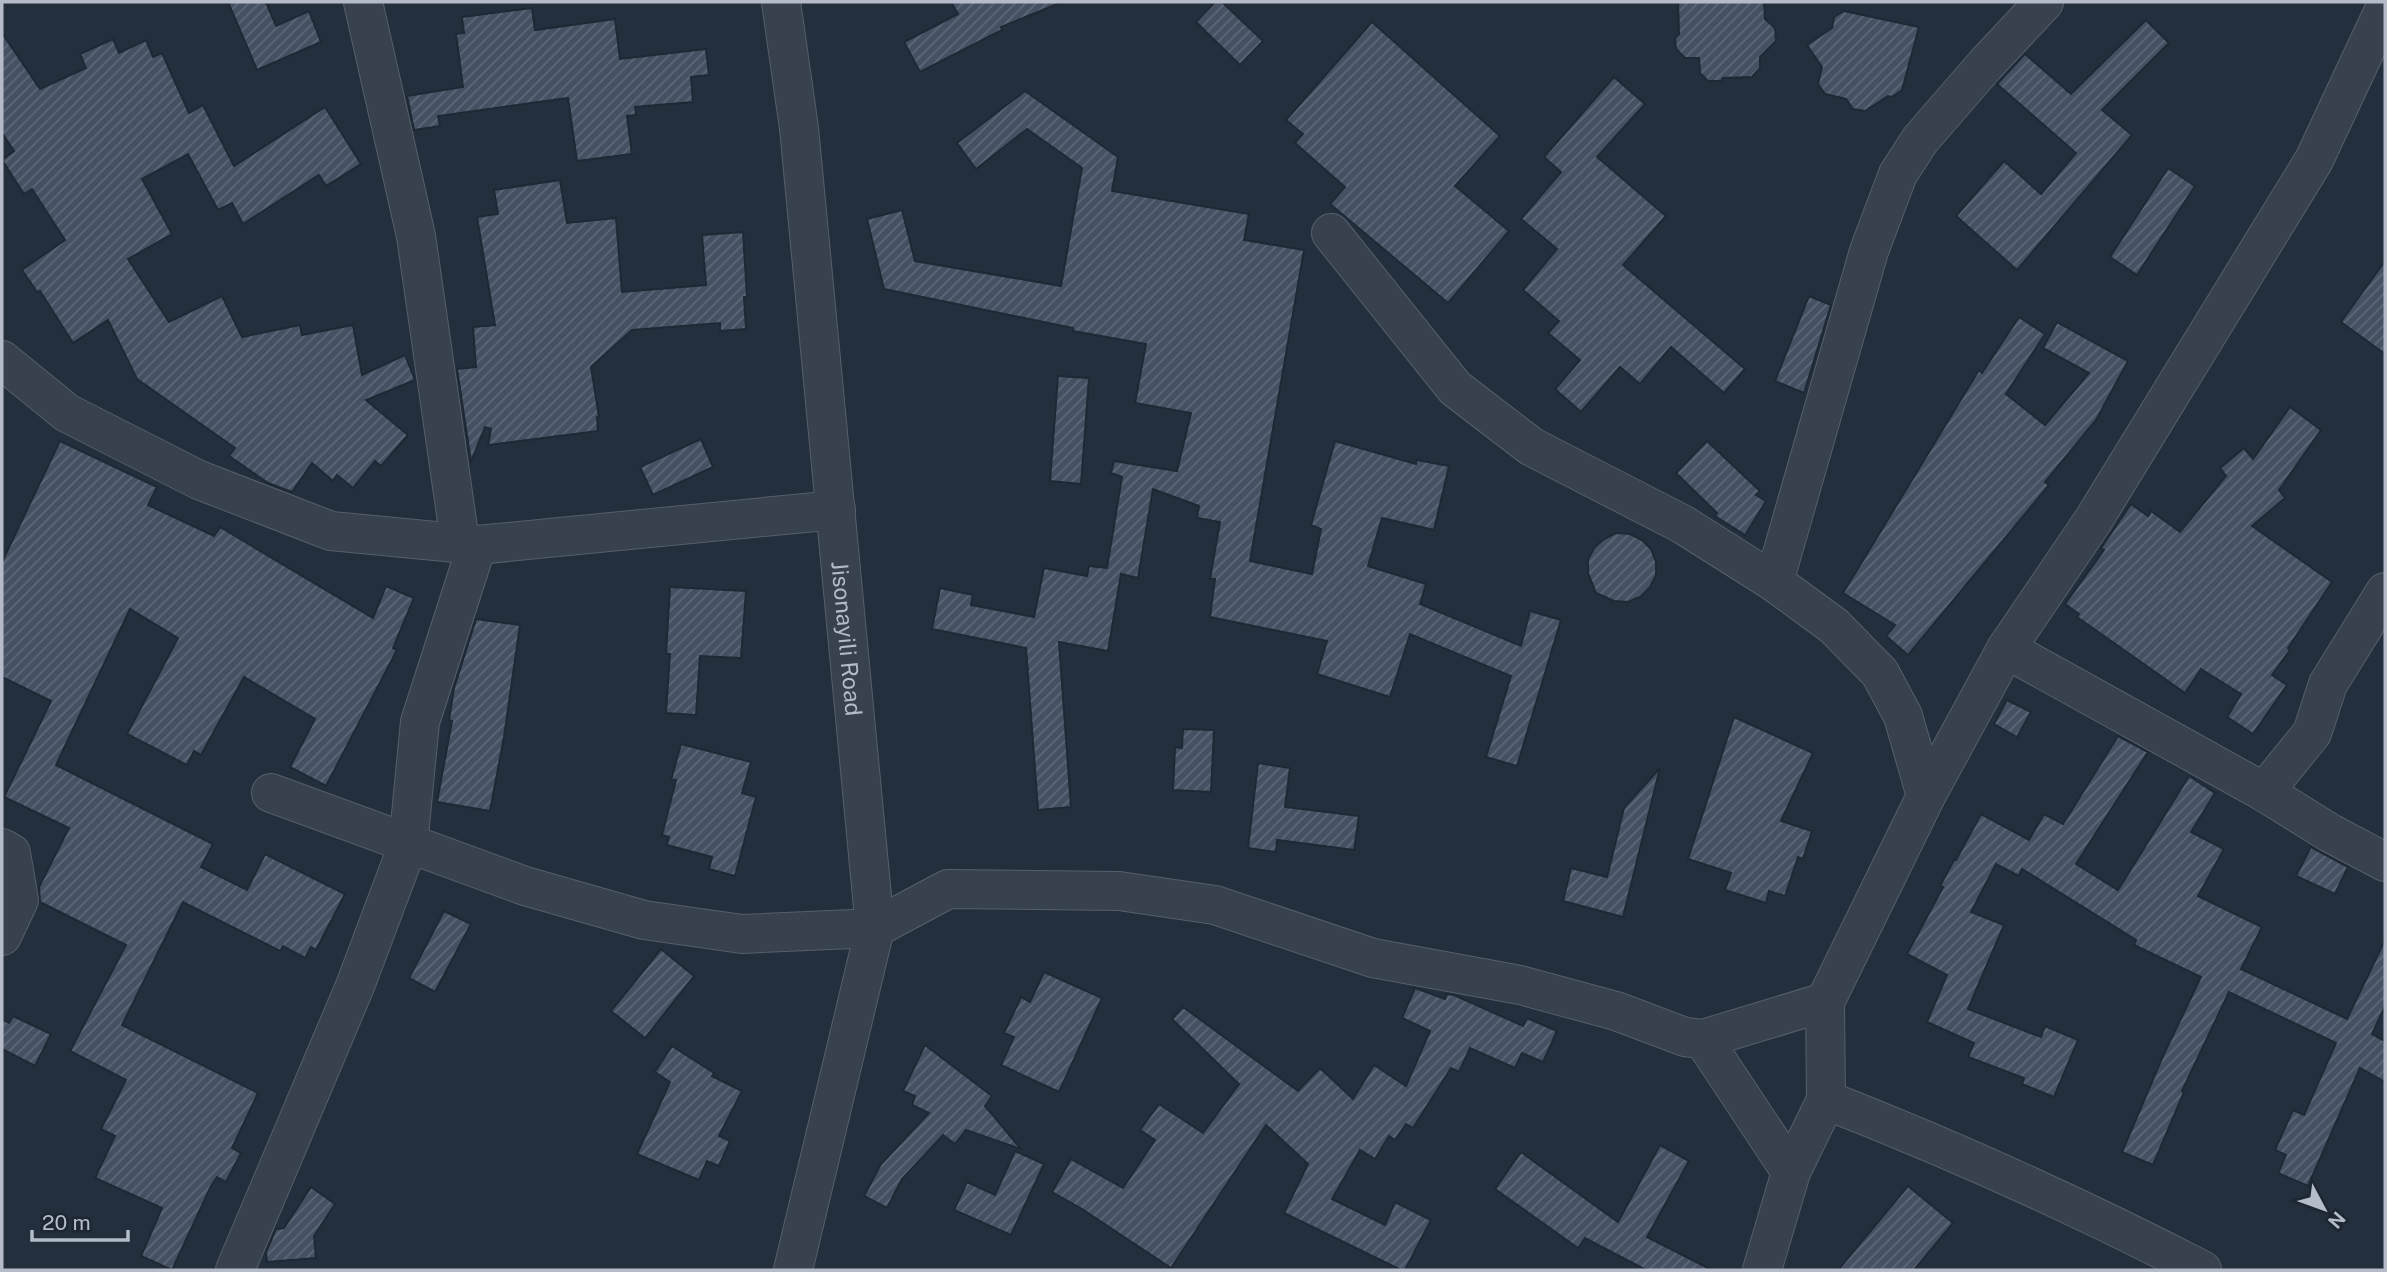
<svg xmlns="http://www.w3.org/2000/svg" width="2387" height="1272" viewBox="0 0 2387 1272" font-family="'Public Sans',sans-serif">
<defs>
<pattern id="building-hatch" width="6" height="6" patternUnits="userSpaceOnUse" patternTransform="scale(1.75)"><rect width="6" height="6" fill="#455162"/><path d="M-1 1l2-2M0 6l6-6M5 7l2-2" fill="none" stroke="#5d6877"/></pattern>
</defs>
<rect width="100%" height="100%" fill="#242f3e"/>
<g fill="url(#building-hatch)" stroke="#1f2835" stroke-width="2">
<polygon points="228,2 266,2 276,26 309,11 321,42 257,70"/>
<polygon points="951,2 1060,2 1060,3 1001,27 1002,30 920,72 904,42 958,14"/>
<polygon points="1215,2 1222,2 1263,41 1240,65 1196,22"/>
<polygon points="1678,2 1764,2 1765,19 1775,28 1776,41 1760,57 1760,68 1752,77 1723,78 1721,81 1708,81 1700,73 1699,58 1685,58 1676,49 1675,38 1679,34"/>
<polygon points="532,8 535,30 615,19 620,59 706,49 709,75 691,77 693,102 635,107 636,115 627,116 632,154 577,161 568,98 438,116 440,126 414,130 407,96 463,87 456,34 464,33 462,17"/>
<polygon points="1844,11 1919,27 1902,90 1892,97 1888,96 1865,111 1853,109 1846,99 1825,94 1818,84 1822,67 1807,45 1832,28 1834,17"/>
<polygon points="2146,20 2169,43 2102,110 2132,135 2017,270 1956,216 2004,161 2041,194 2076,153 1997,84 2025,54 2071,94"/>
<polygon points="1372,22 1500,136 1455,186 1509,231 1448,303 1330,204 1345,187 1295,143 1303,134 1286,120"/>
<polygon points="2,33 40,89 86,68 80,54 113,39 119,53 146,40 153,57 162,53 189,113 203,105 234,166 325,107 361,164 326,186 319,175 243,224 232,203 218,210 188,154 142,179 172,234 128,259 169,322 222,296 242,337 300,325 302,335 353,325 362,375 405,355 415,380 366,400 408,435 381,466 375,461 353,488 337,475 333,481 312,463 292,492 268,483 229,456 235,448 137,379 108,320 73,343 40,291 37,292 22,270 65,240 32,189 24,194 2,160 14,151 2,133"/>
<polygon points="1614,77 1645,104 1597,157 1666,216 1623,265 1745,369 1724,393 1671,347 1640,384 1620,367 1581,412 1555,389 1580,360 1548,333 1559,321 1523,290 1557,249 1521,219 1561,172 1544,157"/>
<polygon points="1025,91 1118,157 1112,191 1249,214 1244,240 1304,250 1250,561 1312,574 1321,529 1311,525 1335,441 1416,464 1417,460 1449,466 1434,530 1382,518 1368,566 1426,584 1420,604 1521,646 1530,611 1561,620 1517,766 1486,757 1511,676 1410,634 1390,697 1317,674 1327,641 1210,617 1215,579 1210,579 1220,522 1197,518 1199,506 1153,489 1138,578 1121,574 1108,651 1059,642 1071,807 1038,810 1026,648 932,629 940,588 973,595 971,605 1034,617 1044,568 1087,576 1089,566 1107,568 1122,477 1111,473 1114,461 1177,471 1191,413 1135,403 1146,344 1073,331 1073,328 884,289 867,219 902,210 915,261 1061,286 1082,168 1027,129 976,169 957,143"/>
<polygon points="2168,168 2195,186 2137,275 2110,257"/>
<polygon points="560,180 567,223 616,218 622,292 706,285 702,235 743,232 747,297 744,297 746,329 720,331 720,323 632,330 591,367 599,417 597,417 598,431 488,445 491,429 485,427 471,462 457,369 476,367 473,327 495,325 477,217 498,214 494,190"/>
<polygon points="2385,261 2385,354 2341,322"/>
<polygon points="1809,296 1831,305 1804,393 1775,381"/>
<polygon points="2019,317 2045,334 2006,394 2045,425 2089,373 2043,348 2057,322 2128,361 2096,420 2045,482 2049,485 1908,655 1886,636 1895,625 1843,593 1979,370 1982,373"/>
<polygon points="1058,376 1089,378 1081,484 1050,481"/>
<polygon points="2290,407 2321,430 2279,490 2285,498 2252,526 2332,582 2288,648 2290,650 2272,675 2287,685 2253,734 2227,717 2241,694 2201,669 2185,693 2077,617 2079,614 2065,604 2104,550 2101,548 2131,504 2148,516 2151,511 2180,532 2226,476 2220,468 2244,448 2253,459"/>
<polygon points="701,439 713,467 653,495 640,467"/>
<polygon points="60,441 157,487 148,505 214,536 220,527 373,618 386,586 414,598 393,648 397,650 326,786 290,767 315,719 244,677 201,755 194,751 187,765 127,734 178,638 130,609 56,765 213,844 201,867 247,890 265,854 345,894 316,950 311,947 305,958 283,946 280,951 183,902 122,1025 258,1093 232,1148 241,1153 226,1182 217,1177 211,1186 172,1270 141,1256 162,1208 95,1178 115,1136 101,1129 126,1080 70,1051 126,945 40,902 39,887 69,828 4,797 51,701 2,677 2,562"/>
<polygon points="1707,441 1760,491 1756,495 1766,501 1745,535 1715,516 1717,513 1676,473"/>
<polygon points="1616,533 1630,534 1642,540 1651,549 1656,562 1656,575 1650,587 1640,597 1628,602 1614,601 1596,593 1588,573 1588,560 1594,548 1604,539"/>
<polygon points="670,587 746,591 741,658 700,656 696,715 666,713 670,654 666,654"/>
<polygon points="476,619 520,625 504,737 490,811 437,802 452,721 449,720 454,688"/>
<polygon points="2007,700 2031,712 2017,737 1994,724"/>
<polygon points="1734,717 1813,753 1781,821 1812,831 1803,859 1798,857 1785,896 1769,891 1766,903 1725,890 1731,873 1688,859"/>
<polygon points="1183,729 1214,730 1211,792 1173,790 1175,747 1182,748"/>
<polygon points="2118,736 2148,752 2076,864 2118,890 2189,776 2215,793 2191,832 2224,849 2198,896 2262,927 2241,969 2347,1019 2385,940 2385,1006 2372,1034 2385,1041 2385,1082 2360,1068 2308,1186 2278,1173 2286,1155 2275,1150 2293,1110 2304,1115 2336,1043 2229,992 2182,1091 2184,1092 2153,1165 2122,1152 2163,1056 2201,977 2134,945 2136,940 2022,869 2019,876 1996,864 1971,912 2004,925 1968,1009 2041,1037 2045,1026 2078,1040 2054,1097 2022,1084 2024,1078 1968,1057 1974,1043 1927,1022 1947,975 1907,954 1943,887 1940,886 1954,860 1956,860 1981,814 2029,840 2044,814 2063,824"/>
<polygon points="681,744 751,762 742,793 756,797 735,876 709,869 712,857 667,845 669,837 662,835 676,780 671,780"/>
<polygon points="1258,763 1290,768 1285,807 1359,816 1354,850 1277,840 1276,852 1248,848"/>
<polygon points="1660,768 1623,917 1563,901 1571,868 1607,877 1624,808"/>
<polygon points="2311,847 2348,867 2335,894 2296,876"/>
<polygon points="444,911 471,924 435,992 409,978"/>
<polygon points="661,949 694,976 645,1038 611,1011"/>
<polygon points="1044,972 1102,998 1059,1092 1001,1065 1014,1037 1004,1033 1021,997 1030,1002"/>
<polygon points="1415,988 1445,999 1447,994 1454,995 1523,1026 1527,1018 1557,1031 1543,1062 1522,1053 1515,1068 1470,1048 1459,1072 1451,1068 1413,1128 1406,1124 1395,1140 1389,1136 1375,1159 1360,1150 1332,1199 1385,1225 1395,1202 1431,1220 1405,1270 1401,1270 1284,1213 1308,1164 1266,1125 1171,1268 1082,1209 1052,1192 1071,1159 1123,1188 1155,1140 1140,1130 1159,1104 1203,1133 1239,1084 1172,1019 1183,1007 1298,1091 1320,1068 1353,1099 1374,1065 1406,1086 1430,1031 1402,1018"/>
<polygon points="13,1016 51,1034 35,1066 2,1049 2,1019 9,1023"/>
<polygon points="925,1045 992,1096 985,1106 1021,1149 966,1130 955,1144 943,1135 902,1179 887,1208 864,1196 881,1164 929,1113 912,1105 915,1096 903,1091"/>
<polygon points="672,1046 714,1073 712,1076 742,1091 719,1136 730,1141 719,1166 707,1161 699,1180 637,1154 670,1082 655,1072"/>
<polygon points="1660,1145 1689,1161 1647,1237 1712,1270 1646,1270 1585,1238 1578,1248 1495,1189 1521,1152 1618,1222"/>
<polygon points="1015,1151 1044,1164 1011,1235 954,1210 967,1182 995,1195"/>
<polygon points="1908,1186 1953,1223 1914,1270 1838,1270"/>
<polygon points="311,1187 335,1204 314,1236 316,1258 267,1262 266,1252 276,1229 284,1228"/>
</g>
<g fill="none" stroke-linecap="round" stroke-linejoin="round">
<defs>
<g id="minor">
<polyline points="363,2 416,236 460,542"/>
<path id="s1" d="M781,2L799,128L875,928L793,1270"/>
<polyline points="1331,233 1455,388 1532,447 1682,524 1774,582 1834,626 1880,673 1903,716 1926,796"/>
<polyline points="2,360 67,413 199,480 331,531 477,545 836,510"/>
<polyline points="1774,582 1869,251 1898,174 1920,140 1985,65 2044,2"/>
<polyline points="2006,649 2264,792 2330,833 2385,862"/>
<polyline points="2264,792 2312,733 2328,684 2385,592"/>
<polyline points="271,793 525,886 644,920 742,934 875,928 948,889 1119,891 1215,905 1373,958 1520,985 1616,1011 1685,1037 1703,1039 1825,1002"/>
<polyline points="2,848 11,853 19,900 2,936"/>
<polyline points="1703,1039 1791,1172"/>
<path d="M1826,1100C1954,1150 2080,1207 2202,1270"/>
<polyline points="235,1270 355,986 408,845 420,722 477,545"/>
<polyline points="1762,1270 1791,1172 1826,1100 1825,1002 1926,796 2006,649 2094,519 2314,160 2385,8"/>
</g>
</defs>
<use href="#minor" stroke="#565f6c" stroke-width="40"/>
<use href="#minor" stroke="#38414e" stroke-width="38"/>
</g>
<g text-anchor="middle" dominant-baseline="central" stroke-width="5" stroke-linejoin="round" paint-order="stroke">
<g font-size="23" fill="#b4bcc9" stroke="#1d2633">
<text stroke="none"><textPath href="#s1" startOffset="640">Jisonayili Road</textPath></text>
</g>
</g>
<rect width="2387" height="1272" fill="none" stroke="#b4bcc9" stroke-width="7"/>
<g transform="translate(2324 1209) rotate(131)" stroke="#1d2633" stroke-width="5" paint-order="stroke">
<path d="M0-5L12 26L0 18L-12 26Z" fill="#b4bcc9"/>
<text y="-10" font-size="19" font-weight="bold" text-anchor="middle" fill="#b4bcc9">N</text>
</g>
<path d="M32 1230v10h96v-10" fill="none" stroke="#b4bcc9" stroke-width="3.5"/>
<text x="42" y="1230" font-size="21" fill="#b4bcc9" stroke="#1d2633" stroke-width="5" paint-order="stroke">20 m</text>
</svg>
